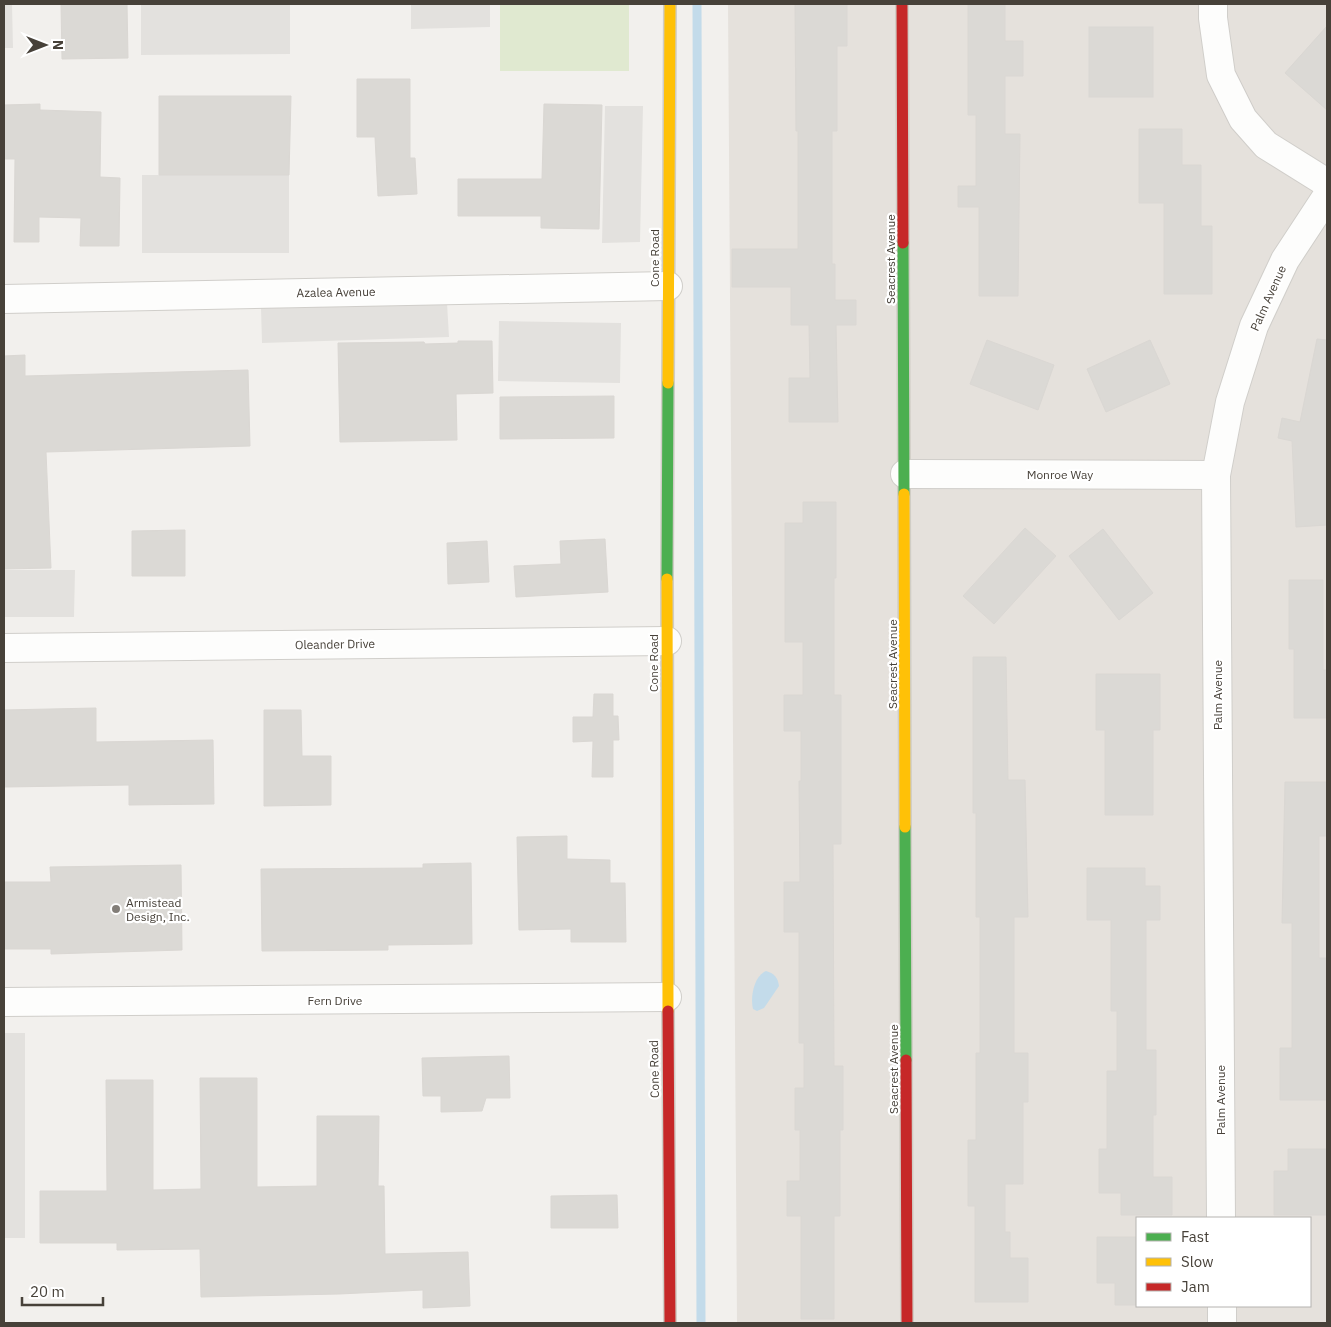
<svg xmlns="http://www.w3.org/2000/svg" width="1331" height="1327" viewBox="0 0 1331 1327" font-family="'IBM Plex Sans',sans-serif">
<rect width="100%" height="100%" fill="#f2f0ed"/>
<path fill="#e5e1dc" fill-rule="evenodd" d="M728,4H1327V1323H737ZM1137,1218H1310V1306H1137Z"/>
<rect fill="#e0e9d0" x="500" y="4" width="129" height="67"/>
<g fill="#e3e1de">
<polygon points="4,4 12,4 13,48 4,48"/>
<polygon points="141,4 290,4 290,54 141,55"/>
<polygon points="411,4 490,4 490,27 411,29"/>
<polygon points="605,106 643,106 640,242 602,243"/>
<rect x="142" y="175" width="147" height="78"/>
<polygon points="447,303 449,337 262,343 261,308"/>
<polygon points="499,321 621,323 620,383 498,381"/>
<polygon points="4,570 75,570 74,617 4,617"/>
<rect x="4" y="1033" width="21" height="205"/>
</g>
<path fill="#c3dbea" d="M766,971C774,973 778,978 779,986L764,1008L757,1011L753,1009C750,997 754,976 766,971Z"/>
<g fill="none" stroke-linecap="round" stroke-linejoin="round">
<polyline stroke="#c3dbea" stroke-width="9" points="697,4 701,1323"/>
</g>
<g fill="#dbd9d5" stroke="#dad7d3">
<polygon points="61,4 127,4 128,58 62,59"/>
<polygon points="795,4 847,4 847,46 837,46 837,131 832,131 832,264 835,264 835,300 856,300 856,325 836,325 838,422 789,422 789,378 810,378 809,325 791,325 791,287 732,287 732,249 798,249 798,131 796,131"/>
<polygon points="968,4 1005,4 1005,41 1023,41 1023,76 1005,76 1005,134 1020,134 1018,296 979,296 979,207 958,207 958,186 976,186 976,115 968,115"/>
<polygon points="1327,26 1327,110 1285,73"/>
<rect x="1089" y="27" width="64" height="70"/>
<polygon points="357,79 410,79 410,158 415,158 417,194 378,196 375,137 357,137"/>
<polygon points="159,96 291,96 289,175 159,175"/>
<polygon points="40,104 40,110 101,112 100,177 120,178 119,246 80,246 81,218 39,217 39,242 14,242 15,159 4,159 4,105"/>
<polygon points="544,104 602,105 599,229 541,228 541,216 458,216 458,179 542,179"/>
<polygon points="1139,129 1182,129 1182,165 1201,165 1201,226 1212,226 1212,294 1164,294 1164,203 1139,203"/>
<polygon points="1317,339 1327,340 1327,525 1296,527 1292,441 1278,438 1282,418 1300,422"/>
<polygon points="987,340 1054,365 1038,410 970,384"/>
<polygon points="1150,340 1170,384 1106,412 1087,369"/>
<polygon points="458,341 492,341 493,393 456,394 457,440 340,442 338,343 424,342 425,344 458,343"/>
<polygon points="25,355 25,376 248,370 250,446 46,452 51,568 4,569 4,356"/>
<polygon points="614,396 614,438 500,439 500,397"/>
<polygon points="803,502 836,502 836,578 834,578 834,695 841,695 841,844 833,844 834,1066 843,1066 843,1130 840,1130 840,1216 834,1216 834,1319 801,1319 801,1216 787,1216 787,1181 800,1181 800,1130 795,1130 795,1088 804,1088 804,1043 799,1043 799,932 784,932 784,882 800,882 799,781 801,781 801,731 784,731 784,695 803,695 803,642 785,642 785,523 803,523"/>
<polygon points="1025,528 1056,556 994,624 963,596"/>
<polygon points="1103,529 1153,593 1119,620 1069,556"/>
<polygon points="185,530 185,576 132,576 132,531"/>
<polygon points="605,539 608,592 516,597 514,566 561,564 560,541"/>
<polygon points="487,541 489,582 448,584 447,543"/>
<polygon points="1289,580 1323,580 1323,670 1327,670 1327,718 1294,718 1294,649 1289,649"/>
<polygon points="973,657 1006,657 1008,780 1025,780 1028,917 1014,917 1014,1053 1028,1053 1028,1102 1023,1102 1023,1184 1005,1184 1005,1232 1010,1232 1010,1258 1028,1258 1028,1302 975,1302 975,1206 968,1206 968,1140 976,1140 976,1053 980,1053 980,917 976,917 976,813 973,813"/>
<polygon points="1096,674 1160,674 1160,730 1153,730 1153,815 1105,815 1105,730 1096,730"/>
<polygon points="594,694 613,694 613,716 618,716 619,740 613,740 613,777 592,777 593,741 573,742 573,717 593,717"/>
<polygon points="96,708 96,742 213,740 214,804 129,805 129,785 5,787 4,710"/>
<polygon points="264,710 301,710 302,756 331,756 331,805 264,806"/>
<polygon points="1285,782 1327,782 1327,836 1319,836 1319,958 1326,958 1327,1100 1280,1100 1280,1048 1292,1048 1292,923 1282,923"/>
<polygon points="567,836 567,859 610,860 610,883 625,883 626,942 571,942 571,929 519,930 517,837"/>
<polygon points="471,863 472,944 388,945 388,950 262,951 261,869 423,868 423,864"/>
<polygon points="181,865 182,950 51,954 51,949 4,949 4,882 51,882 50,867"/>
<polygon points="1087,868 1145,868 1145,886 1160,886 1160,920 1146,920 1146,1050 1156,1050 1156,1115 1153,1115 1153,1177 1172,1177 1172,1215 1121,1215 1121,1193 1099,1193 1099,1149 1107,1149 1107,1071 1117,1071 1117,1011 1111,1011 1111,920 1087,920"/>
<polygon points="509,1056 510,1098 486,1098 482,1111 441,1112 441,1096 423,1096 422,1058"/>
<polygon points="200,1078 257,1078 257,1187 317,1186 317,1116 379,1116 378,1186 384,1186 385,1254 468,1252 470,1306 423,1308 423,1290 339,1294 201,1297 200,1249 117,1250 117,1243 40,1243 40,1191 107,1191 106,1080 153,1080 153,1190 201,1189"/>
<polygon points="1288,1149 1327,1149 1327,1215 1274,1215 1274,1171 1288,1171"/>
<polygon points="617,1195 618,1228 551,1228 551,1196"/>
<polygon points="1097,1237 1137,1237 1137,1305 1115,1305 1115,1283 1097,1283"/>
</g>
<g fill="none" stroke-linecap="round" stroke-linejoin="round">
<defs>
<g id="street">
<polyline points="1213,4 1213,18 1221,75 1243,119 1266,145 1327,183"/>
<polyline points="4,299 668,286"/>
<polyline points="905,474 1216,475"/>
<polyline points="4,648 667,641"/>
<polyline points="4,1002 667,997"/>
<polyline points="1221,1218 1216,475 1230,402 1254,326 1285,260 1327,196"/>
<polyline points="1222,1306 1222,1323"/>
</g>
<g id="fast">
<polyline points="903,243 904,494"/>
<polyline points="667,579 668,383"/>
<polyline points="905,827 906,1060"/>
</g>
<g id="slow">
<polyline points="668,383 670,4"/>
<polyline points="904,494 905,827"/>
<polyline points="667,579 668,1011"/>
</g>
<g id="jam">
<polyline points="902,4 903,243"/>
<polyline points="668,1011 670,1323"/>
<polyline points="906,1060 907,1323"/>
</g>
</defs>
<use href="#street" stroke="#d0ceca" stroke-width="30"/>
<use href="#fast" stroke="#d0cdc5" stroke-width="14"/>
<use href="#slow" stroke="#d0cdc5" stroke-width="14"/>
<use href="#jam" stroke="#d0cdc5" stroke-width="14"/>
<use href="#street" stroke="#fdfdfc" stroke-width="28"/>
<use href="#fast" stroke="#4caf50" stroke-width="11"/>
<use href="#slow" stroke="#ffc107" stroke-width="11"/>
<use href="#jam" stroke="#c62828" stroke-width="11"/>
</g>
<circle fill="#837e78" stroke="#fff" stroke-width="2" cx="116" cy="909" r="5"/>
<g text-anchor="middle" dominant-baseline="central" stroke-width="4.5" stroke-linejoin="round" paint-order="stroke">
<g font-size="12" fill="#474139" stroke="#fff">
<text transform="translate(654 258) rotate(-90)">Cone Road</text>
<text transform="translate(890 259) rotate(-90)">Seacrest Avenue</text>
<text transform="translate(336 292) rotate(-1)">Azalea Avenue</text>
<text transform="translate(1268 298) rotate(-66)">Palm Avenue</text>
<text x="1060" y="474">Monroe Way</text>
<text transform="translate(335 644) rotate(-1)">Oleander Drive</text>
<text transform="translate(653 663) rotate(-90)">Cone Road</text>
<text transform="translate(892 664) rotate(-90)">Seacrest Avenue</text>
<text transform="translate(1217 695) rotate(-90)">Palm Avenue</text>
<text x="335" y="1000">Fern Drive</text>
<text transform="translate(654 1069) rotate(-91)">Cone Road</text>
<text transform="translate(893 1069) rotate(-90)">Seacrest Avenue</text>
<text transform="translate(1220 1100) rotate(-90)">Palm Avenue</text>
</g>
<g font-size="12" fill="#474139" stroke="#fff" text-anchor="start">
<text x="126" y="902">Armistead<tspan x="126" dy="14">Design, Inc.</tspan></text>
</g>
</g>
<rect width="1331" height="1327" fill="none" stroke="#474139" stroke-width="10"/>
<rect x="1136" y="1217" width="175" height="90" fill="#ffffff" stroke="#b5b3b0"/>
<rect x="1146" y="1233" width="25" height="8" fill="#4caf50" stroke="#b5b3b0"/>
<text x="1181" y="1242" font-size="15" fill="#474139">Fast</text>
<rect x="1146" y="1258" width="25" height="8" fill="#ffc107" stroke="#b5b3b0"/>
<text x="1181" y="1267" font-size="15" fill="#474139">Slow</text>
<rect x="1146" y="1283" width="25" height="8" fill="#c62828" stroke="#b5b3b0"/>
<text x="1181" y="1292" font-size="15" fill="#474139">Jam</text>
<g transform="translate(45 45) rotate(90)" stroke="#ffffff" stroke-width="4" paint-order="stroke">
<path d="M0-4L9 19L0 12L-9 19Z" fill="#474139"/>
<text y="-8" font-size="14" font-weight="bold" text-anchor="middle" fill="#474139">N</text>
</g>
<path d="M22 1297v8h81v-8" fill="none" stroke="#474139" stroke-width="2.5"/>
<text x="30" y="1297" font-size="15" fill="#474139" stroke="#ffffff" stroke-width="4" paint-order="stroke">20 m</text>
</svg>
